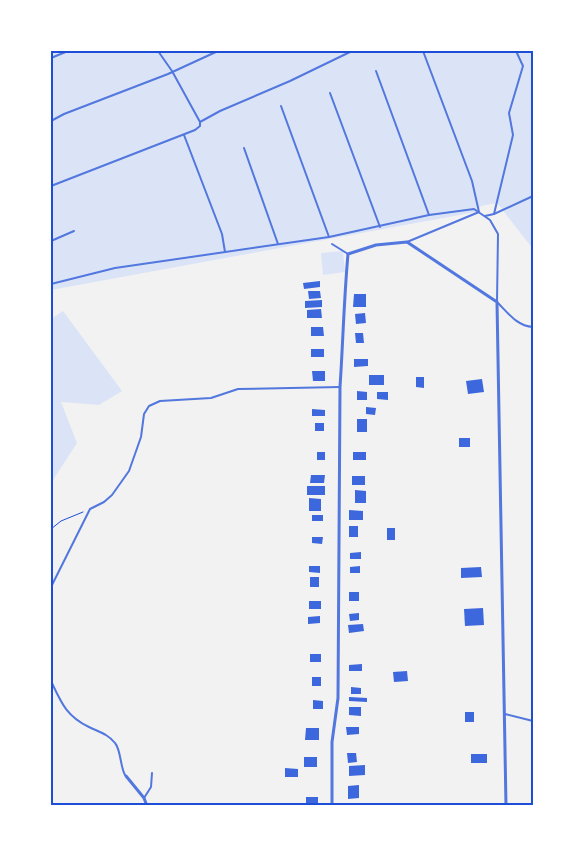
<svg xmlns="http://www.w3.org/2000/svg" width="584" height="857" viewBox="0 0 584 857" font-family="'DejaVu Sans',sans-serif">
<rect width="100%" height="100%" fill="#f2f2f2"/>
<g fill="#dbe4f7">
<polygon points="51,51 533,51 533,249 497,203 481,206 476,212 51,290"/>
<polygon points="343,251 345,272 323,275 321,253"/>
<polygon points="63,311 122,391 99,405 61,402 77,443 53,480 51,479 51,319"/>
</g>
<g fill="#3d67dc">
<polygon points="320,281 320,287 304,289 303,283"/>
<polygon points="308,291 320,291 321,298 309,299"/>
<polygon points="354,294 366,294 366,307 353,307"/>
<polygon points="322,300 322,307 305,308 305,301"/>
<polygon points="321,309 322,318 307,318 307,310"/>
<polygon points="365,313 366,323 356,324 355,314"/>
<polygon points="311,327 323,327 324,336 311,336"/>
<polygon points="355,333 363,333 364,343 356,343"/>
<rect x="311" y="349" width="13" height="8"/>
<polygon points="354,359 368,359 368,366 354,367"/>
<polygon points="312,371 325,371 325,381 313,381"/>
<rect x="369" y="375" width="15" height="10"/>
<polygon points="416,377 424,377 424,388 416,387"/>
<polygon points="482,379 484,392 468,394 466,381"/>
<polygon points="357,391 367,392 367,400 357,400"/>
<polygon points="377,392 388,392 388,400 377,399"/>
<polygon points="366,407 376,408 375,415 366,414"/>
<polygon points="312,409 325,410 325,416 312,416"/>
<rect x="357" y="419" width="10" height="13"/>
<rect x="315" y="423" width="9" height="8"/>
<rect x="459" y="438" width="11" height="9"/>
<rect x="317" y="452" width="8" height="8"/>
<rect x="353" y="452" width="13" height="8"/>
<polygon points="311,475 325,475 324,483 310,483"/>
<rect x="352" y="476" width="13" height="9"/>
<rect x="307" y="486" width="18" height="9"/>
<polygon points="355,490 366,491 366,503 355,503"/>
<polygon points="309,498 321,499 321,511 309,511"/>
<polygon points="349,510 363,511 363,520 349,520"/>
<rect x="312" y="515" width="11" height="6"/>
<rect x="349" y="526" width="9" height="11"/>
<rect x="387" y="528" width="8" height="12"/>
<polygon points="312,537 323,537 322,544 312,543"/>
<polygon points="361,552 361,559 350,559 350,553"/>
<polygon points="309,566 320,566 320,573 309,572"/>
<polygon points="360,566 360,573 350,573 350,567"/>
<polygon points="481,567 482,577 461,578 461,568"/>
<rect x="310" y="577" width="9" height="10"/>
<rect x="349" y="592" width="10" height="9"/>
<rect x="309" y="601" width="12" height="8"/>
<polygon points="483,608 484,625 465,626 464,609"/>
<polygon points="359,613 359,620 350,621 349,614"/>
<polygon points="320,616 320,623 308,624 308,617"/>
<polygon points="363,624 364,631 349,633 348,625"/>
<rect x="310" y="654" width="11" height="8"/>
<polygon points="362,664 362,671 349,671 349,665"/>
<polygon points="407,671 408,681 394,682 393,672"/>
<rect x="312" y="677" width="9" height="9"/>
<polygon points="351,687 361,688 361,694 351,694"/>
<polygon points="349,697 367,698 367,702 349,701"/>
<polygon points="313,700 323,701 323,709 313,709"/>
<polygon points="349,707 361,707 361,716 349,715"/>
<rect x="465" y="712" width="9" height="10"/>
<polygon points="346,727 359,727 359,734 347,735"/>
<polygon points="306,728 319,728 319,740 305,740"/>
<polygon points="347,753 356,753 357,762 348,763"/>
<rect x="471" y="754" width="16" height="9"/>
<rect x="304" y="757" width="13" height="10"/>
<polygon points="365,765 365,775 349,776 349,766"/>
<polygon points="285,768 298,769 298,777 285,777"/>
<polygon points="359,785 359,798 348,799 348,786"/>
<rect x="306" y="797" width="12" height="9"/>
</g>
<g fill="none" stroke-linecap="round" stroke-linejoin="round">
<polyline stroke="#1d4ed8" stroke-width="1" points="51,529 61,521 83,512"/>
<g stroke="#5277de" stroke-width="2">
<polyline points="158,51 172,71 200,122"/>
<polyline points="51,58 68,51"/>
<polyline points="376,71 429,215"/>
<polyline points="330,93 380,227"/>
<polyline points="281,106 329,237"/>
<polyline points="51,121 64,114 168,74 218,51"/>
<polyline points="184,135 222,234 225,252"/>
<polyline points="244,148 278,244"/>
<polyline points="51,186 195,130 200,126 200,122 220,111 290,81 352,51"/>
<polyline points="494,214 513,135 509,113 523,66 516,51"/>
<polyline points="485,216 494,214 533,196"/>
<polyline points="51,241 74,231"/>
<polyline points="407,242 479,212 472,181 423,51"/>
<polyline points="332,244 348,254"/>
<path d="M51,284L115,268L329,237L429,215L474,209L490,220L498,234L497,302C508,313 517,326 533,327"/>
<polyline points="51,587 90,509 104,502 112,495 129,471 141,437 144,414 149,406 160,401 211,398 238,389 340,387"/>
<path d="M51,681C61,702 66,716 89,727C99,732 108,734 115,743C121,750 120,766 125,775"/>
<polyline points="505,714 533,721"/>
<polyline points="144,798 151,787 152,773"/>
</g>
<g stroke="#5277de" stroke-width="3">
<polyline points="126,776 144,798 147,806"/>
<path d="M332,806V742L338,698L340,387C343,342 344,298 348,254L376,245L407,242L497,302L506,806"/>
</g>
</g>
<rect width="584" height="857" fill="none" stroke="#ffffff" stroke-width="105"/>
<rect x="52" y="52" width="480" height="752" fill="none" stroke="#1d4ed8" stroke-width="2"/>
</svg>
